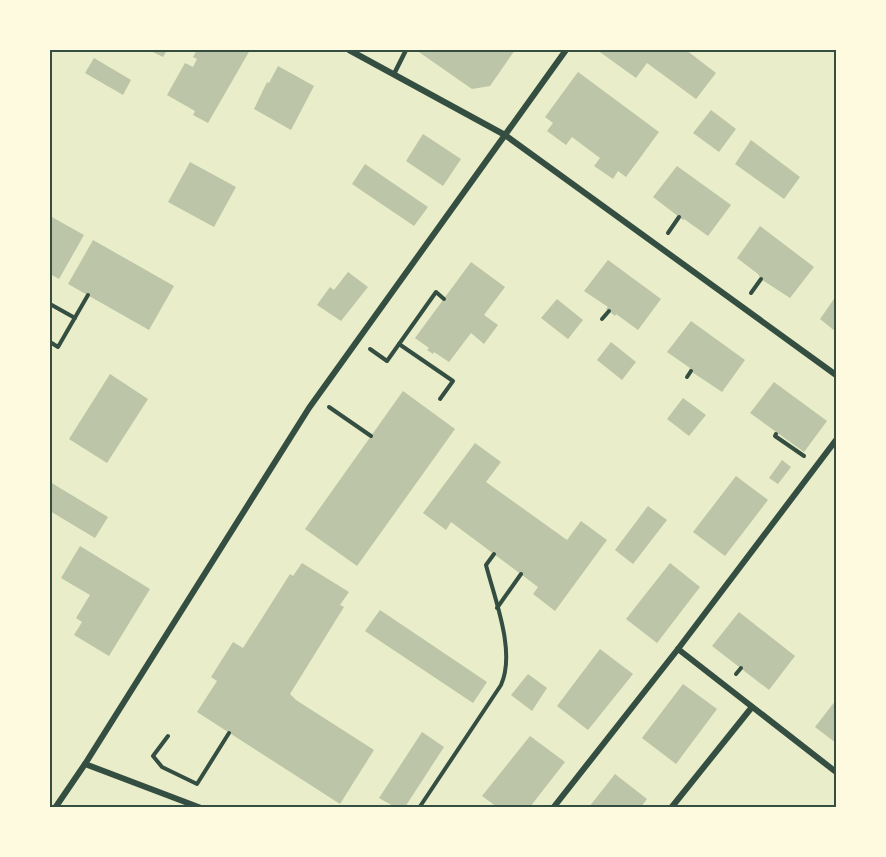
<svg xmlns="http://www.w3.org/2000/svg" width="886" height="857" viewBox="0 0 886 857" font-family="'Asap Condensed',sans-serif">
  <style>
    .building { fill: #bcc5a7 }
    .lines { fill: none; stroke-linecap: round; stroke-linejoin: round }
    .path { stroke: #344e41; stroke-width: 4 }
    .service { stroke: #344e41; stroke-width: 4.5 }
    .minor { stroke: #344e41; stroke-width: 6 }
    .neatline { fill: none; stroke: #344e41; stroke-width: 2 }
  </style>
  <rect width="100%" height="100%" fill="#e9edc9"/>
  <g class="building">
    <path d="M149,50H167L163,57Z"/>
    <path d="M197,50H250L208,123L193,115L195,111L167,95L185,63L193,67L197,59L193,57Z"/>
    <path d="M416,50H515L490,86L472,89Z"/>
    <path d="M597,50H686L716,73L696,99L647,63L636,78Z"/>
    <path d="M94,58L131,80L123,95L85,73Z"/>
    <path d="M278,66L314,86L291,130L254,109L267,82L269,83Z"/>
    <path d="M578,72L659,132L626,177L618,171L613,179L594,166L600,158L572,137L566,145L547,131L553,123L545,117Z"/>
    <path d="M711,110L736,129L719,152L693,133Z"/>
    <path d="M423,134L461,159L443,186L406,161Z"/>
    <path d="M751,140L800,177L784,199L735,164Z"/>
    <path d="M190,162L236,187L214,227L168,202Z"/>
    <path d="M365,164L428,207L414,226L352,184Z"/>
    <path d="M677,166L731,205L708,236L684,219L683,220L653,197Z"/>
    <path d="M50,216L84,235L59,279L50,274Z"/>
    <path d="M760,226L814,267L790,298L761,279L758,274L737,258Z"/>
    <path d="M93,240L174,286L149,330L68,284Z"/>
    <path d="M608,260L661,299L638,330L616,314L615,316L606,309L608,307L584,291Z"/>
    <path d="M471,262L505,287L484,315L498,325L484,344L471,333L449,362L434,352L433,354L427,350L429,348L415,338Z"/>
    <path d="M348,272L368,287L341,321L317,305L330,287L334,290Z"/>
    <path d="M836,296V332L820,319Z"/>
    <path d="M557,299L583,320L568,339L541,318Z"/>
    <path d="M691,321L745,360L722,392L689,370L690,368L667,352Z"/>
    <path d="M611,342L636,362L622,380L597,360Z"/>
    <path d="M110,374L148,399L107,463L69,439Z"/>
    <path d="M774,382L827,421L804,452L750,413Z"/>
    <path d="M403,391L455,429L357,566L305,529Z"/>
    <path d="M683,398L706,415L689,436L667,419Z"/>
    <path d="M475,443L501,462L486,482L567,540L581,521L607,540L555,611L533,594L538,587L451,522L446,530L423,513Z"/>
    <path d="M782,460L791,467L778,484L769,478Z"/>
    <path d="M736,476L768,500L725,556L693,532Z"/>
    <path d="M50,482L108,517L95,538L50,511Z"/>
    <path d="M648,506L667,520L633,564L615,550Z"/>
    <path d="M80,546L150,589L109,656L74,635L82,622L76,618L90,595L61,578Z"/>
    <path d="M302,563L349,592L340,605L344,607L290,694L296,700L374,750L340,804L197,712L217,681L211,677L233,642L243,648L290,574L293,576Z"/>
    <path d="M670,563L700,587L657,643L626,619Z"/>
    <path d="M380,610L487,682L473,703L365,631Z"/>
    <path d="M739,612L795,656L769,690L712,646Z"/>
    <path d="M600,649L633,674L588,730L557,706Z"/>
    <path d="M528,674L547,688L532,711L511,695Z"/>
    <path d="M683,684L717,709L676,764L642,738Z"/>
    <path d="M836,700V743L815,727Z"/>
    <path d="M422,732L444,747L405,807H395L379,798Z"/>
    <path d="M530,736L565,762L530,807H497L482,796Z"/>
    <path d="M615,774L647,799L641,807H589Z"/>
  </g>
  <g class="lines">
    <g class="path">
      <path d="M668,233L679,217"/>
      <path d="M751,293L761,279"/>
      <path d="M50,304L75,318"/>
      <path d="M602,319L609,311"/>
      <path d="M50,342L58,347L88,295"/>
      <path d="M399,344L453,381L440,399"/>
      <path d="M370,349L387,361L436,292L444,299"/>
      <path d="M687,377L691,371"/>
      <path d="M329,407L371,436"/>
      <path d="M776,434L775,436L804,456"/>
      <path d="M497,608L521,574"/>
      <path d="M736,674L741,668"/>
      <path d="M168,736L153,756L162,767L197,784L229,733"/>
      <path d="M419,808L501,685C516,652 495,600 486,565L494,554"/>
    </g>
    <path class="service" d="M394,74L406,50"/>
    <g class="minor">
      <path d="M349,50L505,135L836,375"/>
      <path d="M678,649L836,772"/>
      <path d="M85,764L201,808"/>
      <path d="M55,808L85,764L309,408L566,50"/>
      <path d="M553,808L678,649L836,440"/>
      <path d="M671,808L752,707"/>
    </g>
  </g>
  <rect width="886" height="857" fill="none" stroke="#fefae0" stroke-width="102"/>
  <rect x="51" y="51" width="784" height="755" class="neatline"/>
</svg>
